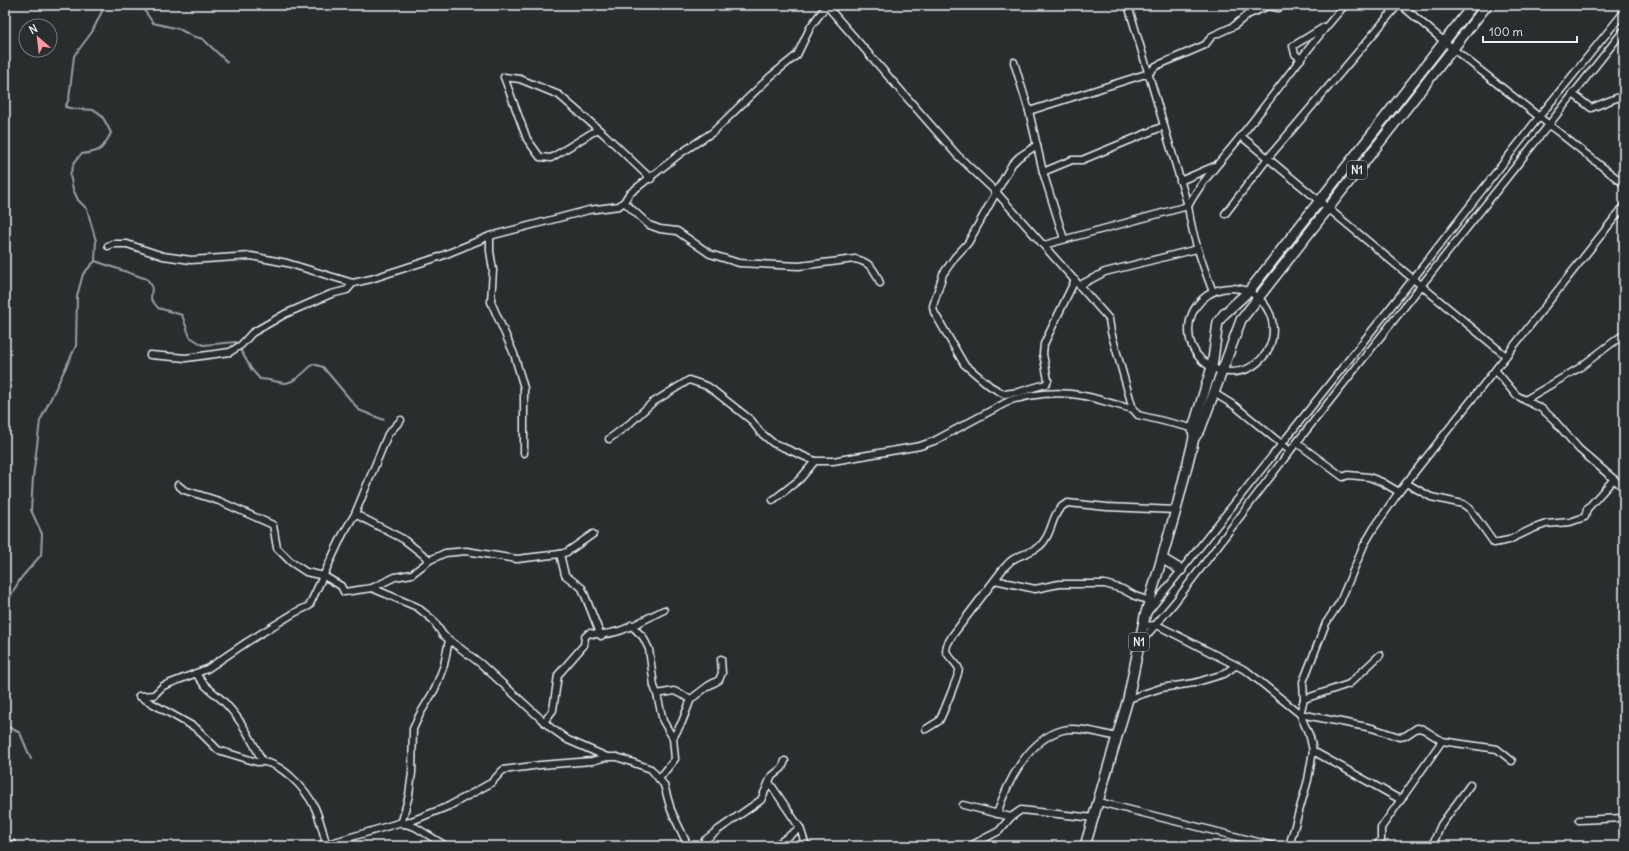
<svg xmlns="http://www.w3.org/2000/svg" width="1629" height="851" viewBox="0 0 1629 851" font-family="Delius,sans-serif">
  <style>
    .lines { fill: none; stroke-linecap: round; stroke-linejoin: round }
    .stream { stroke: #989fa3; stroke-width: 2 }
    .minor-casing { stroke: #e8f1f8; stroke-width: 9 }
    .highway-casing { stroke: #e8f1f8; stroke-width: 12 }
    .minor { stroke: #2a2d2e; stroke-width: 6 }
    .highway { stroke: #2a2d2e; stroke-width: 9 }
    .labels { text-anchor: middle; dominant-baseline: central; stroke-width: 3; stroke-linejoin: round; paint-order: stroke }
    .shield { fill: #2a2d2e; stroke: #afb6bb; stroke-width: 1 }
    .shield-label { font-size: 11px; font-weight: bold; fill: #e8f1f8 }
  </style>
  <rect width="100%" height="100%" fill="#2a2d2e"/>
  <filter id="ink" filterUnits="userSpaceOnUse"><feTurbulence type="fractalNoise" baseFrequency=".025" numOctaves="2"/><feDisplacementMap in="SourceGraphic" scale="8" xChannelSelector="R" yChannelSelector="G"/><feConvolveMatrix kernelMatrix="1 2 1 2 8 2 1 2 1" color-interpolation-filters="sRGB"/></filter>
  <g filter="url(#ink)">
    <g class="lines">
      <g class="stream">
        <path d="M139,5L143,8L153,23L179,29L192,36L203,39L227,62"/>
        <path d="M95,261L147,279L152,286L151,299L158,308L182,315L190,337L203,345L236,342L252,370L260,379C268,379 280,383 286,383C297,381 305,371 313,364L323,367L359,410L384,420"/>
        <path d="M5,605L21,578L41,555L42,534L31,510L33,478L40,421L76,346L77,296L83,274L95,261L96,241L87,209L78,200L73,189L70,175L74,163L81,154C101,152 102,150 111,133C95,98 94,115 65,107L69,99L74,56L92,32L105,5"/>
        <path d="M5,725L20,733L31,759"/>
      </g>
      <g class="minor-casing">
        <g id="minor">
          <path d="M826,5L957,155L997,193L1109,319L1111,332L1133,409L1138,415L1196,429"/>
          <path d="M1128,5L1188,206C1192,236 1202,263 1213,292"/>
          <path d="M1401,5L1452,48L1624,184"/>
          <path d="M1301,59L1295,54L1293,46L1324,27"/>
          <path d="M1014,62L1029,111L1043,172L1064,239"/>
          <path d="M1573,94L1591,108L1624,95"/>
          <path d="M1029,111L1149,73L1156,66L1205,45L1212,36L1234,26L1247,15L1268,6L1279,8L1283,5"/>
          <path d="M598,129L551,158L540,157L527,139L504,77L520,79L559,95L605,135L651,179"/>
          <path d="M1241,136L1506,356L1624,206"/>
          <path d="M1037,145L1019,157L1012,164L968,243L955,257L943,274L933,306L934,312L964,364L990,386L1004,394L1019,392L1046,384L1048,380L1043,354L1044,344L1075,280"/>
          <path d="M1043,172L1072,160H1082L1164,126"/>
          <path d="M1180,181L1215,166"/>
          <path d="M624,202L649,225L660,229L677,231L710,254L739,263L799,266L855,259C870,262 875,270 880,283"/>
          <path d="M1225,214L1268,158L1398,5"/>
          <path d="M490,236V251L493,270L491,302L514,354L524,388V453"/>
          <path d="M1044,245L1188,206C1202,180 1223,159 1241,136C1276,93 1308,46 1345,5"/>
          <path d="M108,246L112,244H127L163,256L191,260L251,256L287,263L353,283L371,279L439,257L490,236L589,210L619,206L624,202L629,194L681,153L713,132L771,76L797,55L811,26L827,5"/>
          <path d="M1080,285L1105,272L1197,249"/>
          <circle cx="1231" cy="330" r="42"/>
          <path d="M150,355L186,358L230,352L241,345L252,333L285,314L331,294L347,290L353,283"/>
          <path d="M1506,356L1399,492L1374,528L1364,545L1340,602L1326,623L1303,682L1304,699L1300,714L1372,728L1399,737L1405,736L1417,728L1423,729L1442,741L1497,749L1512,761"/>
          <path d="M1496,371L1516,395L1525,400L1579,368L1624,334"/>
          <path d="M1214,393L1235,406L1290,451"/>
          <path d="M1525,400L1542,409L1553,419L1579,449L1624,488"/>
          <path d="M609,439L629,424L652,403L689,380L707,386L714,391L751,420L760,432L773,443L815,461"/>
          <path d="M1297,443L1343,477L1348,475L1369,477L1382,482L1399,492"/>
          <path d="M1406,483L1431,497L1463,504L1470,509L1494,543L1509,540L1532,529L1546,524L1570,522L1585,517L1587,509L1614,479"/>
          <path d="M178,485L184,490L219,501L273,525L277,548L291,562L306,572L324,576L341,586L344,592L372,588L417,607L433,620L443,635L481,664L551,728L568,740L607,757H617L651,769L664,785L671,810L688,846"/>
          <path d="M773,500L800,479L815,461H833L920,446L934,441L1011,400C1032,394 1058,391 1079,395C1097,398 1115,405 1133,409"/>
          <path d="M355,514L403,539L430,560"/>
          <path d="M560,554L565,575L582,588L601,636"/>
          <path d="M995,580L1035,589L1059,584H1105L1122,589L1135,596L1150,601"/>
          <path d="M372,588L395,577L412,574L430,560L445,553L466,551L517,559L560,554L567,552L593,534"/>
          <path d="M1148,612L1413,279L1539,117L1624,12"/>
          <path d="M631,625L643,637L649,649L654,686L657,694L663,721L673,738"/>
          <path d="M1142,626L1157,625L1247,671L1300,714L1310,737L1313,751L1308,780L1289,846"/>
          <path d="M1141,642L1175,602L1290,451L1624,30"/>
          <path d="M196,673C203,687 216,693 226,704C242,721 252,740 262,761"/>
          <path d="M657,694L674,691L691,699L708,686L719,680L722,673L721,659"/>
          <path d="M139,696L154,695L163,686L207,669L247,642L296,612L309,606L343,534L355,514L388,434L401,420"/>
          <path d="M139,696L196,728L218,750L257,762C279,759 306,789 315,808C320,819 323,832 326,843L329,846"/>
          <path d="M1128,699L1161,688L1194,683L1224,674L1235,666"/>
          <path d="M1304,699L1349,684L1380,655"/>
          <path d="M544,722L553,710L558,675L584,645L585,637L589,633C616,639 640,621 664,610"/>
          <path d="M926,729L939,721C942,716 960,672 959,669C956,662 949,658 946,651L947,645L952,636L1003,569C1006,566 1009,562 1012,560C1024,552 1039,552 1046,538C1054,525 1053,509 1068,503L1107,507L1176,510"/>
          <path d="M1313,751L1401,800"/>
          <path d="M659,779L675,759L673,738L682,722L691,699"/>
          <path d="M769,782L800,828L806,846"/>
          <path d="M1099,802L1274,846"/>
          <path d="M963,805L1011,817"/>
          <path d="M997,814C1007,783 1028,739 1063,730C1077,726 1103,734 1117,737"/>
          <path d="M1579,820L1624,818"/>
          <path d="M404,824L449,806L491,783L503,770L540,765L592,761L607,757"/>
          <path d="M404,824L402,821L409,795L412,773L413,729L420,714L435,689L444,665L449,640"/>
          <path d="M405,824L415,827L446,846"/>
          <path d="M13,846V844"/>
          <path d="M321,846L402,822"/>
          <path d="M702,846L705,840L718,830L761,800L771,777L782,768L785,761"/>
          <path d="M775,846L800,828"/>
          <path d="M970,846L999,831L1011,817L1021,810L1094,818"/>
          <path d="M1377,846L1381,839V828L1442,741"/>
          <path d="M1432,846L1441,825L1470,785"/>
        </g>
      </g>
      <g class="highway-casing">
        <g id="highway">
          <path d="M1194,438L1193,428L1212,367L1218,322L1224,314L1249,291L1473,5"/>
          <path d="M1163,559L1181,570"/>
          <path d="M1085,846L1128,699L1145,616L1176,510L1194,438L1200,430L1214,393L1241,320L1487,5"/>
        </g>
      </g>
      <use href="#minor" class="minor"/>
      <use href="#highway" class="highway"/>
    </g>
  </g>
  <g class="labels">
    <g class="shield">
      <rect x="1347" y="161" width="20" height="18" rx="3"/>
      <rect x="1129" y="633" width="20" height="18" rx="3"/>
    </g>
    <g class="shield-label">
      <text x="1357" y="170">N1</text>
      <text x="1139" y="642">N1</text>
    </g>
  </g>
  <rect width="1629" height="851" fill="none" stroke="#2a2d2e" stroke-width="20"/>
  <rect x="10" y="10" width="1609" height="831" fill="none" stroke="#e8f1f8" stroke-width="1.5" filter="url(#ink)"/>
  <g transform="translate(38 38) rotate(332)"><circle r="19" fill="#2a2d2e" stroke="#767b7f"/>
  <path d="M0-3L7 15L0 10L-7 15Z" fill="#ff9aa2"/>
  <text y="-6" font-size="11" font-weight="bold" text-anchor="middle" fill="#e8f1f8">N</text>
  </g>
  <path d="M1483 36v6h94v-6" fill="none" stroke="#e8f1f8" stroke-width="2"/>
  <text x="1489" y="36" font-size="12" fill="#e8f1f8" stroke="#2a2d2e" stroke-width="3" paint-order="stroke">100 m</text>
</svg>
